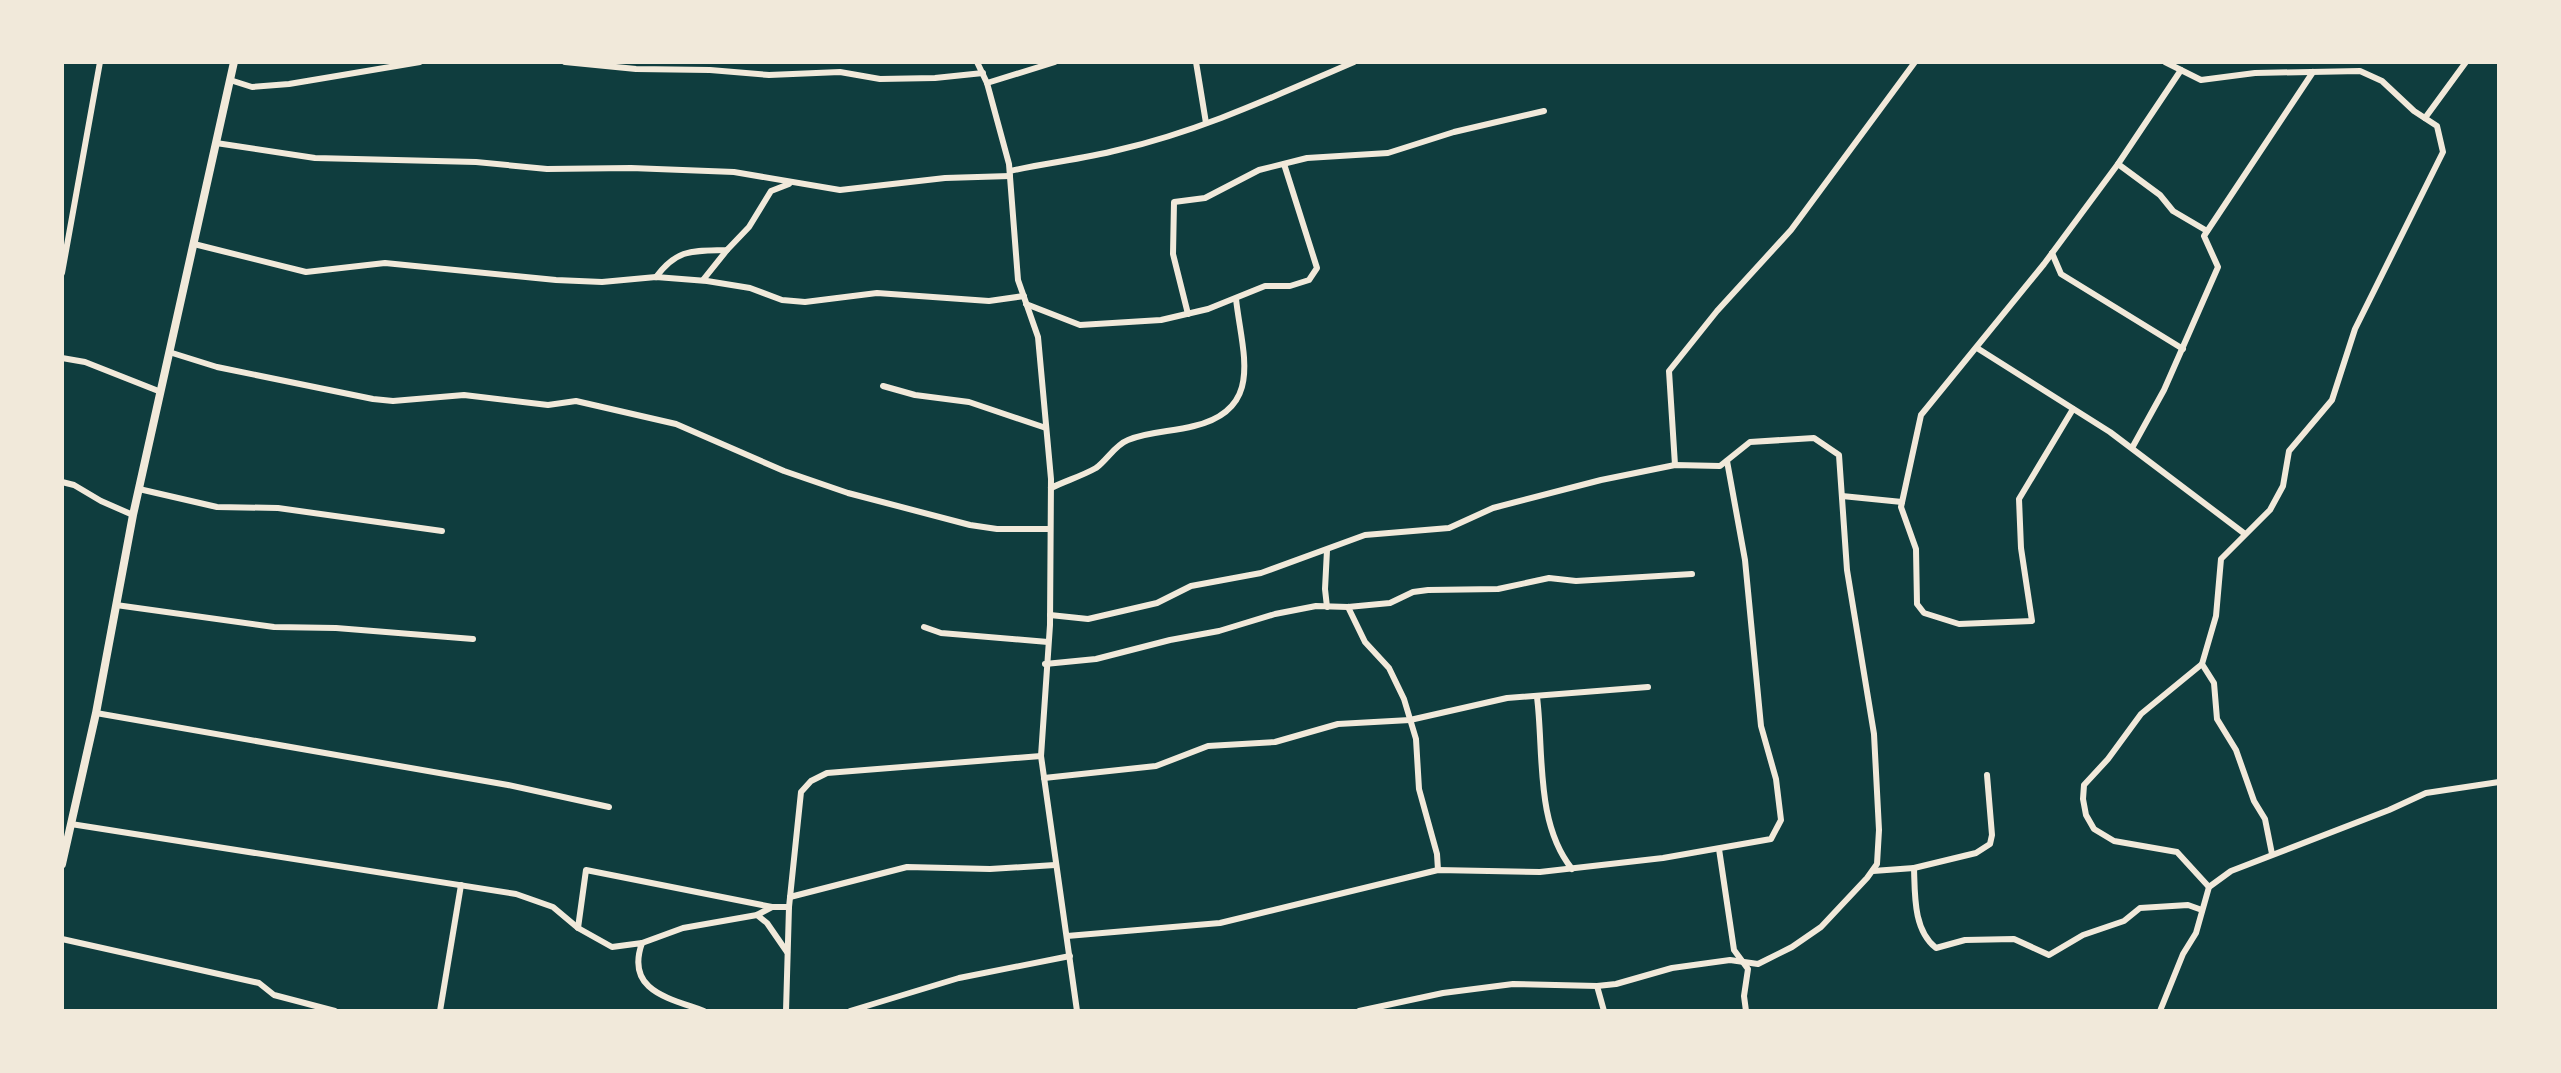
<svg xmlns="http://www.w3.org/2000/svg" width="2561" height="1073" viewBox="0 0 2561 1073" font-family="Karla,sans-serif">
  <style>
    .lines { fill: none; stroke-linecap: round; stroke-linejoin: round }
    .minor { stroke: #f1e9da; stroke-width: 6 }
    .tertiary { stroke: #f1e9da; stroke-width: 8 }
  </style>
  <rect width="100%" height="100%" fill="#0f3d3e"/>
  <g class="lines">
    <g class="minor">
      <path d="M565,62L636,69L710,70L769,75L840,72L880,79L935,78L983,73"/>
      <path d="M977,62L987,83L1009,164L1018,280L1038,337L1051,479L1050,625L1041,756L1077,1011"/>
      <path d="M1196,62L1206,123"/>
      <path d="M2165,62L2201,80L2255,73L2360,71L2382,81L2414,111L2437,126L2443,152L2355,329L2332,400L2289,451L2283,486L2270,510L2221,559L2216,616L2202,664L2214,683L2217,719L2236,750L2254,801L2265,819L2272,854"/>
      <path d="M230,80L252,87L289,84L420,62"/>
      <path d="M987,83L1055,62"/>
      <path d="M2425,118L2466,62"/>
      <path d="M216,143L315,158L476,162L547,169L631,168L734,172L840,190L945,178L1010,176"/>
      <path d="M2118,164L2160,195L2173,211L2207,231"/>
      <path d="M1010,171C1046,163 1083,159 1118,150C1201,131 1277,95 1354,62"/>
      <path d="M194,244L306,272L385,263L556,280L602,282L656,277L707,281L750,288L782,300L805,302L877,293L989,301L1024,296"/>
      <path d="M2052,253L2061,274L2183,349"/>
      <path d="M62,273L100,62"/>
      <path d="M656,277C678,248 693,251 727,250L749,227L771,191L789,184"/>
      <path d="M703,280L727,250"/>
      <path d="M1026,304L1080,325L1161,320L1208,309L1265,286H1290L1309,280L1317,268L1284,164"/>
      <path d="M1188,314L1173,254L1174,202L1205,198L1259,170L1307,158L1388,153L1454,132L1544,111"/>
      <path d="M1977,348L2110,432L2245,534"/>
      <path d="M169,352L217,367L373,399L393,401L464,395L548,405L576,401L676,424L784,471L848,493L970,525L997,529H1050"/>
      <path d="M62,358L85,362L161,392"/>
      <path d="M883,386L915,395L969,402L1046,428"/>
      <path d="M2073,409L2019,499L2021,548L2032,621L1959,624L1924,613L1917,604L1916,549L1901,507L1921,415L2044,264L2118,164L2181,70"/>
      <path d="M2132,448L2164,390L2218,267L2204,236L2313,72"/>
      <path d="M1675,465L1669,371L1717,311L1791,230L1915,62"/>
      <path d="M62,482L74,485L101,501L133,515"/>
      <path d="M1051,488C1065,481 1082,476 1096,468C1107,460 1115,445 1128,440C1150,431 1172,432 1194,426C1265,409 1242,353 1236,299"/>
      <path d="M139,489L217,507L278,508L442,531"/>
      <path d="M1842,496L1902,502"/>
      <path d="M1327,550L1325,589L1327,607"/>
      <path d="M116,605L274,627L336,628L473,639"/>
      <path d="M1348,607L1365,642L1389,668L1404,699L1416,739L1419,789L1437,854L1438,870"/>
      <path d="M1050,615L1088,619L1157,603L1191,586L1261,573L1365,535L1449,528L1493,508L1601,480L1675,465L1720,466L1750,442L1814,438L1839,455L1847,570L1874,734L1879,830L1877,864L1867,878L1821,927L1792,947L1758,964L1730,960L1672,968L1616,984L1597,986L1513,984L1443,993L1359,1011"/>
      <path d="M924,627L941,633L1048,642"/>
      <path d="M1045,664L1096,659L1170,640L1219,631L1275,614L1316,606L1348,607L1390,603L1413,592L1428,590L1498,589L1549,578L1576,581L1692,574"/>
      <path d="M2202,664L2141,714L2108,759L2084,785L2083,799L2086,815L2094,829L2114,841L2177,852L2209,887"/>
      <path d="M1537,697C1544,752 1535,823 1572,869"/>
      <path d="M96,713L508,785L609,807"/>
      <path d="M1044,778L1156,766L1208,746L1275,742L1338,724L1410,720L1507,698L1648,687"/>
      <path d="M71,824L516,894L553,907L578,928L612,947L642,943C625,991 669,998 704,1011"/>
      <path d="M1719,849L1734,950L1748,969L1744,996L1746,1011"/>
      <path d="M1914,868L1976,853L1990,844L1992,835L1987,775"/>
      <path d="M1873,871L1914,868C1915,894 1913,930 1936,948L1965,940L2014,939L2049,955L2083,935L2124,921L2140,908L2188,905L2202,910"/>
      <path d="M790,897L907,867L990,869L1055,865"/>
      <path d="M757,915L767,923L787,952"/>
      <path d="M578,928L586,870L772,907"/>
      <path d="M1067,936L1220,923L1438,870L1540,872L1663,858L1771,839L1781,820L1776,779L1761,726L1745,560L1727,461"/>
      <path d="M62,939L259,983L274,995L335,1011"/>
      <path d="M642,943L683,928L757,915L772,907H789"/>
      <path d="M1597,986L1604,1011"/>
      <path d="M440,1011L461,885"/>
      <path d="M786,1011L789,907L801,792L811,781L827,773L1041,756"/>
      <path d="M850,1011L959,978L1070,956"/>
      <path d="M2160,1011L2183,954L2196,933L2209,887L2231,871L2389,810L2426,793L2499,782"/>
    </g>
    <path class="tertiary" d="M62,864L96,713L133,515L234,62"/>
  </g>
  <rect width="2561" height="1073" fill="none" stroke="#f1e9da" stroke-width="128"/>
</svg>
